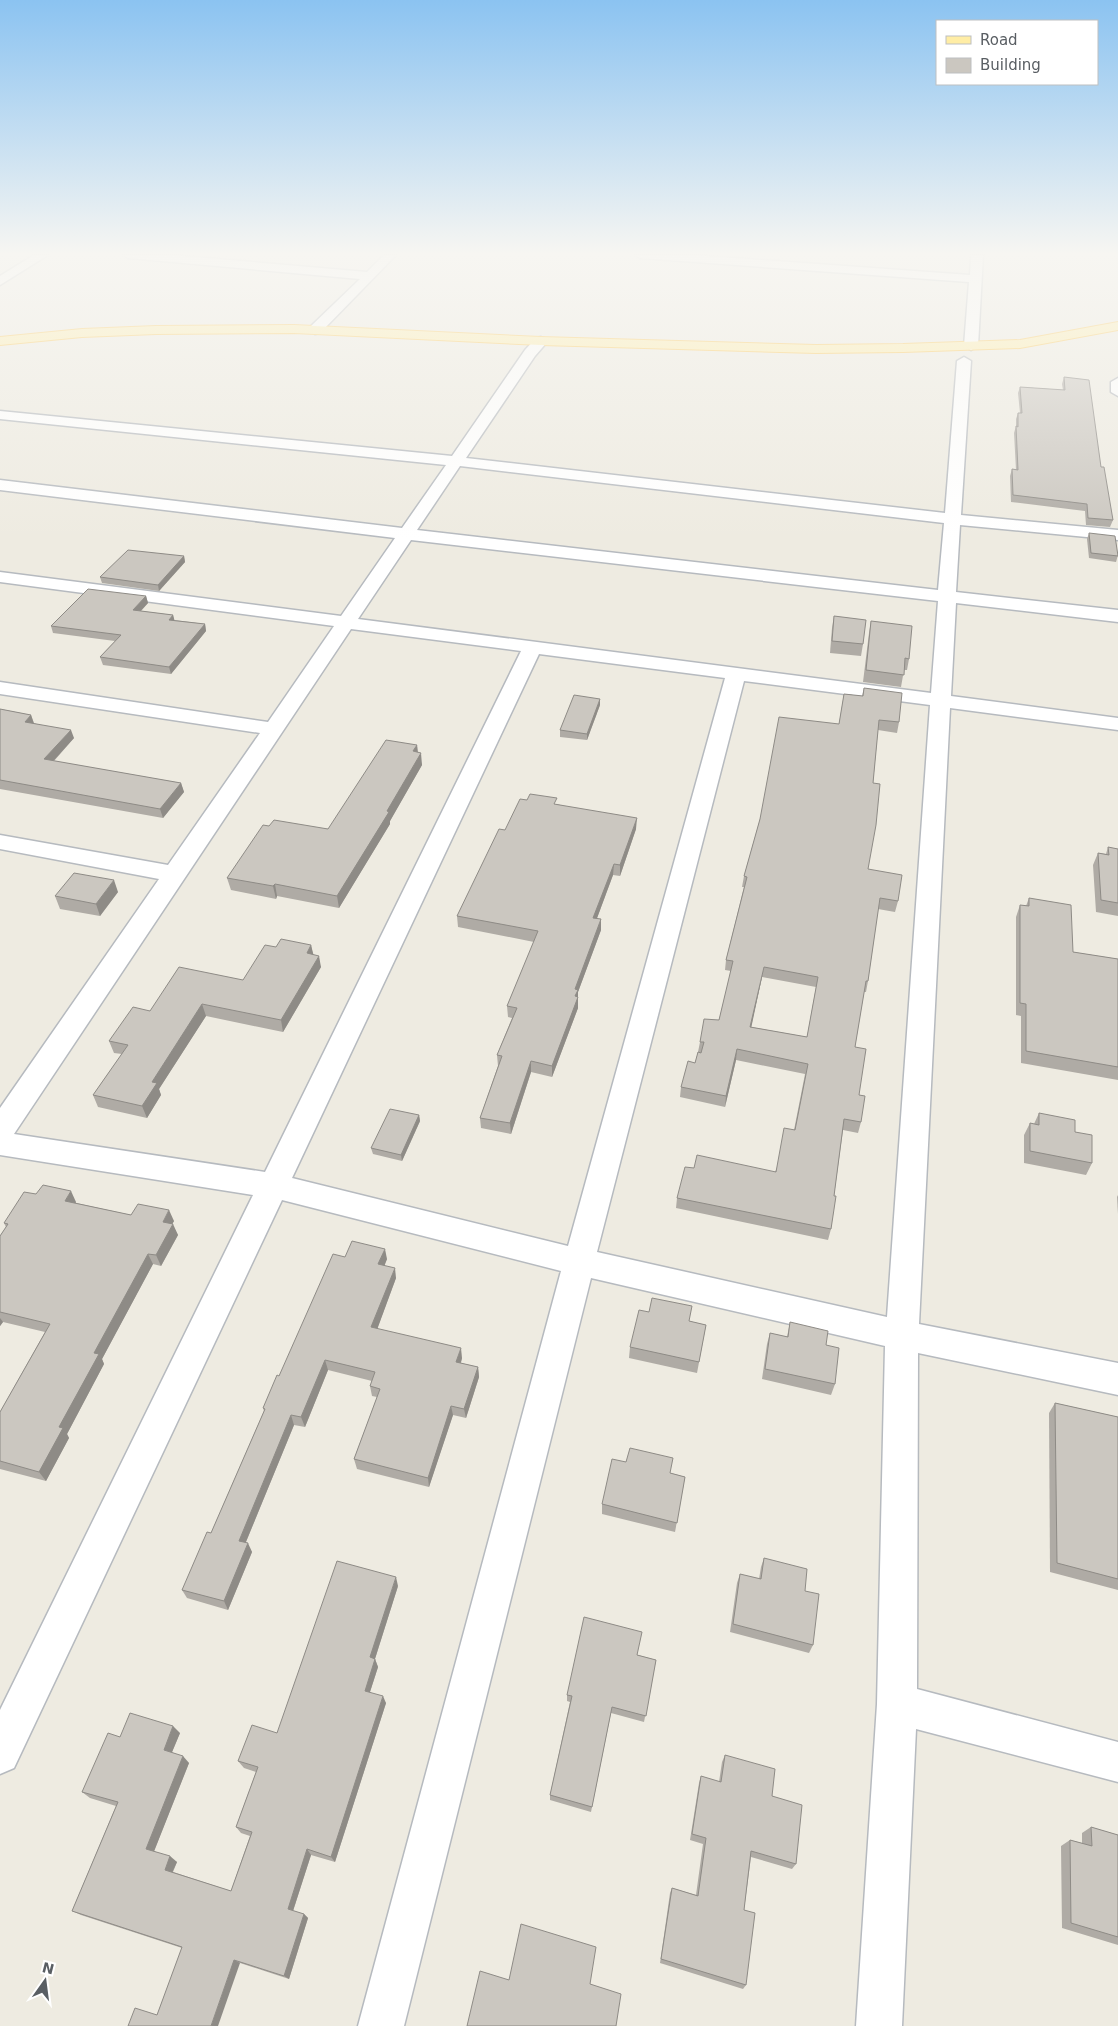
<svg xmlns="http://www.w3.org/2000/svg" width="1118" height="2026" viewBox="0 0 1118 2026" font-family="'DejaVu Sans',sans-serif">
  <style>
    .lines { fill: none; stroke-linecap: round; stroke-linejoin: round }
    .street-casing { stroke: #b6babf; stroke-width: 3 }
    .primary-casing { stroke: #fdc54b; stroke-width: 2 }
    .street { fill: #fff; fill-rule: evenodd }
    .primary { fill: #ffeda5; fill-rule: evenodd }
    .wall { fill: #afaba5; fill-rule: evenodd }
    .shaded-wall { fill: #8e8b86 }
    .building { fill: #cbc7c0; stroke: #8e8b86; fill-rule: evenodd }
  </style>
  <rect width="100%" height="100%" fill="#eeebe1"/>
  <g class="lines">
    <g class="street-casing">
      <g id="street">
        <path d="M34,255H48L0,285V276Z"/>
        <path d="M123,255H171L367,272L384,255H396L320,333L315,334L309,330L310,327L360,279L128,258Z"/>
        <path d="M635,255H692L970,275L971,255H983L978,346L971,350L964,346L969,282L640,258Z"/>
        <path d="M541,337L548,341L535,356L466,458L945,513L957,361L964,357L971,361L961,515L1118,530V540L960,525L956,592L1118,610V622L956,603L951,696L1118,718V730L950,708L919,1324L1118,1363V1395L918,1353L917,1689L1118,1742V1782L916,1729L902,2026H856L877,1704L885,1346L591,1278L404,2026H358L561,1271L282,1200L14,1768L0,1774V1710L253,1195L0,1155V1108L159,879L0,849V835L168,865L260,733L0,694V682L268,722L334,626L0,582V572L341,616L395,538L0,490V480L402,528L446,465L0,419V411L452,456L525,350L536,338ZM460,466L944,523L938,590L417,530ZM411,540L938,601L931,693L358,619ZM351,629L521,651L265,1172L14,1134ZM539,654L725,678L568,1246L292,1178ZM744,681L930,705L887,1317L597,1252Z"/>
        <path d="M1118,378V396L1111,392V382Z"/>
      </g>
    </g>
    <g class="primary-casing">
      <path id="primary" d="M1118,322V330L1020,348L903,352L816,353L541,345L294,333L156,334L82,337L0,345V337L82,329L156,326L294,325L541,337L816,345L903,344L1020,340Z"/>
    </g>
    <use href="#street" class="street"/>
    <use href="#primary" class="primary"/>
  </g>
  <g class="wall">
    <path d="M1064,377L1101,467L1113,520L1110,527L1086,525L1085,511L1011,502L1010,476L1012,469L1016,470L1014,433L1016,426V419L1018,413H1020L1018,393L1020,387L1063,390L1062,384Z"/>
    <path d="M1089,533L1118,555L1116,562L1089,558L1087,539Z"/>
    <path d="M184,556L185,562L159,591L102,583L100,577Z"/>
    <path d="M146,596L148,603L141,611L173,615L174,620L205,624L206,631L171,674L103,665L100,657L115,641L53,633L51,626Z"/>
    <path d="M834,616L863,644L861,656L830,653L832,628Z"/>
    <path d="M871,621L909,659L907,670H904L901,687L863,682L869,633Z"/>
    <path d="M864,688L899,722L897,733L878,730L873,783L868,869L898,901L895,912L878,909L868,981L866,992H864L855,1047L861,1122L858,1133L843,1130L834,1196L831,1229L828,1240L676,1208L677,1198L694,1168L775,1172L794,1130L805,1074L736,1060L725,1107L680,1097L681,1087L695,1063L698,1052L700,1042L719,1020L731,971L725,970L726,960L744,887H742L744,876L760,819L839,724L844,694L862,696ZM762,977L816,987L807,1037L751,1027Z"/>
    <path d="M600,705L587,740L560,737V730Z"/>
    <path d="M0,709L31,715L34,723L74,738L54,761L181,783L184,792L163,818L0,789Z"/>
    <path d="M417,745L418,752L422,765L390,821V824L339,908L277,896L276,899L231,890L227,878L269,826L328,829Z"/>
    <path d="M557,804L636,829L620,876L613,875L597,918L601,930L578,992V1008L552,1077L531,1072L511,1134L481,1128L480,1118L498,1066L497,1055L512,1018L508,1017L507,1006L534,942L458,927L457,916L505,830Z"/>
    <path d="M1108,847L1118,849V916L1096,912L1093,865L1098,853L1106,854Z"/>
    <path d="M118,892L100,916L60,909L55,896Z"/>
    <path d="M1029,898L1073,952L1118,959V1080L1021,1063V1016L1016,1015V917L1020,905L1026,906Z"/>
    <path d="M311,945L313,955L321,967L283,1032L206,1016L159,1089L161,1095L147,1118L98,1107L93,1095L122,1054L114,1053L109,1041L150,1011L243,980L276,947Z"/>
    <path d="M1039,1113L1092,1163L1086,1175L1024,1163V1135L1030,1123L1034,1124Z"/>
    <path d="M419,1115L420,1121L402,1161L373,1154L371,1148Z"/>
    <path d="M1118,1195V1214L1117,1197Z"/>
    <path d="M76,1202V1203L131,1215L174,1221L172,1224L178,1235L161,1266L153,1264L102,1359L104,1364L67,1434L69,1438L46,1481L0,1469V1412L45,1332L3,1322L0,1326V1236L6,1227L4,1223Z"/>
    <path d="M345,1257L387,1259L384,1265L396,1278L377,1329L462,1358L461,1363L478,1367L479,1377L466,1418L453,1415L429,1487L357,1469L354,1459L377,1397L372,1396L370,1386L372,1381L328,1370L305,1427L294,1425L246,1542L252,1552L228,1610L187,1598L182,1590L211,1533L264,1411L263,1408L279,1376Z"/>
    <path d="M689,1321L706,1325L697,1373L629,1358L630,1347Z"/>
    <path d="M790,1322L826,1345L835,1384L831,1395L762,1379L767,1344L770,1333L787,1337Z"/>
    <path d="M1055,1403L1118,1417V1590L1050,1572L1049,1413Z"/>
    <path d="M671,1473L685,1477L675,1532L602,1514V1504Z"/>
    <path d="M764,1558L805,1591L813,1645L809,1653L730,1632L737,1583L740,1574L759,1579L761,1567Z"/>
    <path d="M398,1586L375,1659L378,1667L370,1692L386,1703L335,1862L311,1855L293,1911L304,1914L308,1918L289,1979L240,1963L157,2015L182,1948L81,1915L72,1911L116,1806L90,1798L82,1792L120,1737L180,1733L172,1752L189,1763L154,1851L177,1862L173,1872L231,1891L250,1836L241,1833L236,1827L256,1772L244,1768L238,1761L277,1733Z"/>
    <path d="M638,1655L656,1660L644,1722L611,1713L591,1812L550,1800V1795L570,1702L567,1701V1695Z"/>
    <path d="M725,1755L772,1796L796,1864L792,1869L751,1857L744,1910L746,1985L743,1989L660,1963L670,1893L672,1888L696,1895L703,1844L690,1840L699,1783L701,1776L719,1782L722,1762Z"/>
    <path d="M1091,1827L1118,1835V1945L1062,1928L1061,1846L1070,1840L1082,1843V1833Z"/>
  </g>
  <g class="shaded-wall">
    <path d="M184,556L185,562L159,591L158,585Z"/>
    <path d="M146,596L148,603L135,617L133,610Z"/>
    <path d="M173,615L175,622L169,620Z"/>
    <path d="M205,624L206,631L171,674L169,667Z"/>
    <path d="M600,699V705L587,740V734Z"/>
    <path d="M31,715L34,724L25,722Z"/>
    <path d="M71,730L74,738L47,768L44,759Z"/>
    <path d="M417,745L418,757L413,751Z"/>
    <path d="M421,753L422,765L390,821V824L339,908L337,896Z"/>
    <path d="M181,783L184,792L163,818L160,809Z"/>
    <path d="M637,818L636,829L620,876V865Z"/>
    <path d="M614,864L613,875L593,929V918Z"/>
    <path d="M114,880L118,892L100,916L96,904Z"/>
    <path d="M275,884L277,896L276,899L273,886Z"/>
    <path d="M601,919V930L578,992V1008L552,1077V1066L575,989Z"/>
    <path d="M311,945L314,957L307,953Z"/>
    <path d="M319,956L321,967L283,1032L281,1020Z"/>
    <path d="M764,967L762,977L749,1038L750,1027Z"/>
    <path d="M202,1004L206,1016L159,1089L161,1095L147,1118L142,1106L152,1082Z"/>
    <path d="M737,1049L736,1060L725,1107L726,1096Z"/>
    <path d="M531,1061V1072L511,1134L510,1123Z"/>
    <path d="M419,1115L420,1121L402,1161L401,1155Z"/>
    <path d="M71,1191L76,1202L70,1212L65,1201Z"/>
    <path d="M169,1210L174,1221L167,1233L163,1222Z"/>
    <path d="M173,1224L178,1235L161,1266L156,1255Z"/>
    <path d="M385,1249L387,1259L381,1275L378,1264Z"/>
    <path d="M148,1254L153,1264L102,1359L104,1364L67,1434L69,1438L46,1481L39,1472L59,1427L94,1353Z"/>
    <path d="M395,1268L396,1278L374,1338L371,1327Z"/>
    <path d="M0,1318L3,1322L0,1326Z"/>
    <path d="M461,1348L462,1358L458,1372L456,1362Z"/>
    <path d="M325,1360L328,1370L305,1427L301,1417Z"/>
    <path d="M478,1367L479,1377L466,1418L464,1409Z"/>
    <path d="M451,1406L453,1415L429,1487L428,1478Z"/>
    <path d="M291,1415L294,1425L243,1549L239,1541Z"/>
    <path d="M248,1543L252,1552L228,1610L224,1601Z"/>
    <path d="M396,1577L398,1586L373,1665L370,1657Z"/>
    <path d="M375,1659L378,1667L368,1698L365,1691Z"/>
    <path d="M383,1696L386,1703L335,1862L331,1857Z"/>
    <path d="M173,1726L180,1733L170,1757L164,1750Z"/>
    <path d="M183,1756L189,1763L153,1854L146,1849Z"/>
    <path d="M307,1849L311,1855L292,1914L288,1909Z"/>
    <path d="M170,1856L177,1862L171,1875L165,1870Z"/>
    <path d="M304,1914L308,1918L289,1979L284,1976Z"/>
    <path d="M234,1960L240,1963L218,2026H211Z"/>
  </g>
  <g class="building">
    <path d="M1064,377L1089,380L1101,467H1104L1113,520L1088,518L1087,504L1013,495L1012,469L1018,470L1016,426L1018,427V413H1022L1020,387L1065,390Z"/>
    <path d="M1089,533L1115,536L1118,556L1091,553Z"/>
    <path d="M128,550L184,556L158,585L100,577Z"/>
    <path d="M88,589L146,596L133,610L173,615L169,620L205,624L169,667L100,657L121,635L51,626Z"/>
    <path d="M834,616L866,620L863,644L832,641Z"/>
    <path d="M871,621L912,626L909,659L905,658L904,675L866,670Z"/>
    <path d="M864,688L902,693L899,722L879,720L873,783L880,784L876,825L868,869L902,875L898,901L880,898L868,981H866L855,1047L866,1049L859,1095L865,1096L861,1122L844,1119L834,1196H836L831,1229L677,1198L685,1167L694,1168L697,1155L776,1172L784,1128L795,1130L808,1064L737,1049L726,1096L681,1087L688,1061L695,1063L698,1052L701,1053L704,1042H700L704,1019L719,1020L733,961L726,960L747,877L744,876L760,819L779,717L839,724L844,694L863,696ZM764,967L818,977L807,1037L750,1027Z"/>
    <path d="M574,695L600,699L587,734L560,730Z"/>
    <path d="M0,709L31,715L25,722L71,730L44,759L181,783L160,809L0,780Z"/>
    <path d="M386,740L417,745L413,751L421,753L387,811L389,812L337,896L275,884L273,886L227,878L263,825L269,826L274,820L328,829Z"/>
    <path d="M530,794L557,798L554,804L637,818L620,865L614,864L593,918L601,919L575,989L578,990L575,996L578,997L552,1066L531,1061L510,1123L480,1118L502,1056L497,1055L517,1008L507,1006L538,931L457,916L499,829L505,830L520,799L527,800Z"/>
    <path d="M1108,847L1118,849V903L1101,900L1098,853L1109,855Z"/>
    <path d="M74,873L114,880L96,904L55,896Z"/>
    <path d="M1029,898L1071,905L1073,952L1118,959V1067L1026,1051V1004L1020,1003V905L1029,906Z"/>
    <path d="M281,939L311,945L307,953L319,956L281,1020L202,1004L152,1082L157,1083L142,1106L93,1095L128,1045L109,1041L133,1007L150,1011L179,967L243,980L265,945L276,947Z"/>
    <path d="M390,1109L419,1115L401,1155L371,1148Z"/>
    <path d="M1039,1113L1075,1120V1132L1092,1135V1163L1030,1151V1123L1039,1125Z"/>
    <path d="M43,1185L71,1191L65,1201L131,1215L138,1204L169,1210L163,1222L173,1224L156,1255L148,1254L94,1353L99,1354L59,1427L63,1428L39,1472L0,1461V1412L50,1324L0,1312V1236L8,1224L4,1223L24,1192L36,1194Z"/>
    <path d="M352,1241L385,1249L378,1264L395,1268L371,1327L461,1348L456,1362L478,1367L464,1409L451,1406L428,1478L354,1459L380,1389L370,1386L375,1372L325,1360L301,1417L291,1415L239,1541L248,1543L224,1601L182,1590L207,1532L211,1533L265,1409L263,1408L277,1375L279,1376L333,1254L345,1257Z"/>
    <path d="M652,1298L692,1306L689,1321L706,1325L699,1362L630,1347L639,1310L649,1312Z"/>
    <path d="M790,1322L828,1331L826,1345L839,1348L835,1384L765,1369L770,1333L788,1337Z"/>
    <path d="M1055,1403L1118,1417V1579L1057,1563Z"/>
    <path d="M630,1448L673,1458L670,1473L685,1477L677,1523L602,1504L612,1459L626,1462Z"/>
    <path d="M764,1558L807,1569L805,1591L819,1594L813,1645L733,1624L740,1574L761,1579Z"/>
    <path d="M337,1561L396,1577L370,1657L375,1659L365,1691L383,1696L331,1857L307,1849L288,1909L304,1914L284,1976L234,1960L211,2026H128L135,2008L157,2015L182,1947L72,1911L118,1802L82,1792L108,1733L120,1737L130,1713L173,1726L164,1750L183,1756L146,1849L170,1856L165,1870L231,1891L252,1832L236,1827L258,1767L238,1761L252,1725L277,1733Z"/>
    <path d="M584,1617L642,1632L637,1655L656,1660L646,1716L612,1707L592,1807L550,1795L572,1696L567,1695Z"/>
    <path d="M725,1755L775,1769L772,1796L802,1805L796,1864L751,1851L744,1910L755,1913L746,1985L661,1959L672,1888L698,1896L706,1838L692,1834L701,1776L721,1782Z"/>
    <path d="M1091,1827L1118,1835V1937L1071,1923L1070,1840L1092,1846Z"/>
    <path d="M521,1924L596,1947L590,1984L621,1994L616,2026H467L480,1971L509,1980Z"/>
  </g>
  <linearGradient id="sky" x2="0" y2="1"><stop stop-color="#8bc3f1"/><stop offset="0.47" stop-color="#f7f6f2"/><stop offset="1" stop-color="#f7f6f2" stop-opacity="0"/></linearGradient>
  <rect width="1118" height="539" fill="url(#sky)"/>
  <rect x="936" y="20" width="162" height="65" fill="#ffffff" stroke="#bdbfc1"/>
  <rect x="946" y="36" width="25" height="8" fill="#ffeda5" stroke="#bdbfc1"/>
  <text x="980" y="45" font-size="15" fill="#595e63">Road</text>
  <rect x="946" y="58" width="25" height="15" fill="#cbc7c0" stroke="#bdbfc1"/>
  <text x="980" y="70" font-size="15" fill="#595e63">Building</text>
  <g transform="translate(45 1981) rotate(14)" stroke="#ffffff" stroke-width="4" paint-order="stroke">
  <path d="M0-4L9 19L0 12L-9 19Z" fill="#595e63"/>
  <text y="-8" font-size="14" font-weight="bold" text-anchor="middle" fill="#595e63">N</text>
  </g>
</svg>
